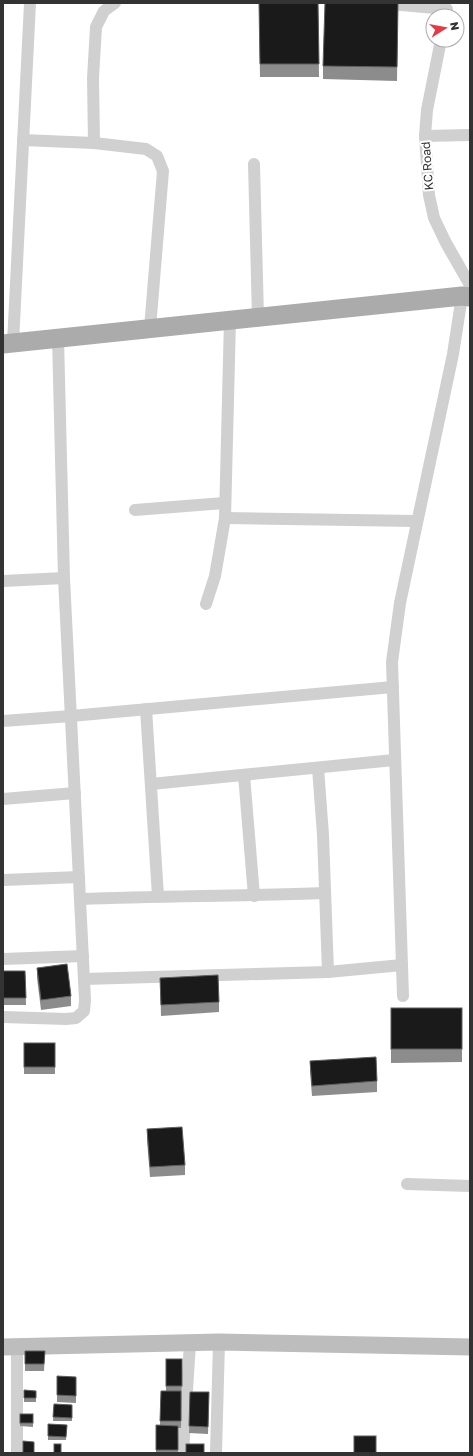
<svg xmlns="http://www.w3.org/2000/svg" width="473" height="1456" viewBox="0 0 473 1456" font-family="'Golos Text',sans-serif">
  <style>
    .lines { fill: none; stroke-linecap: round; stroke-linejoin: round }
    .street { stroke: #d0d0d0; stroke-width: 12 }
    .secondary { stroke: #bdbdbd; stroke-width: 17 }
    .primary { stroke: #ababab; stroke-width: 19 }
    .wall { fill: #8c8c8c }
    .building { fill: #1a1a1a; stroke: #5f5f5f }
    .labels { text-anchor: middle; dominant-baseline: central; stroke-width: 4; stroke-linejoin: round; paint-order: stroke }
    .street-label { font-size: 12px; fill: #333; stroke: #fff }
  </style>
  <rect width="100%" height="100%" fill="#fff"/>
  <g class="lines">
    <g class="street">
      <path d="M378,3L447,9"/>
      <path d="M441,40L427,110L425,136L429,195L434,218L446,243L470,285"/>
      <path d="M425,136L470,135"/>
      <path d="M23,140L94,143L146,149L157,156L163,171L150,328"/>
      <path d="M94,143L93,78L96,27L104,11L115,3"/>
      <path d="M254,164L258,317"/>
      <path d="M13,343L30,3"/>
      <path d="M135,510L224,503"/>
      <path d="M225,518L416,521"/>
      <path d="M3,581L64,578"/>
      <path d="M206,604L215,576L225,518L230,320"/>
      <path d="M146,709L158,896"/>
      <path d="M3,721L71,716L393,687"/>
      <path d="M318,768L323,835L328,972"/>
      <path d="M244,775L254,896"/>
      <path d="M151,784L394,760"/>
      <path d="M3,799L75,793"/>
      <path d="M3,880L79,877"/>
      <path d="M81,899C162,896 244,896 325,893"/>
      <path d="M3,959L83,956"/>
      <path d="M84,979L328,972L402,965"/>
      <path d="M403,996L392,662L400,603L453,354L462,296"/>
      <path d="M3,1017L66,1019L76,1018L84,1011L85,1000L64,578L58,338"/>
      <path d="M407,1184L470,1186"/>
      <path d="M17,1347V1453"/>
      <path d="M183,1453L190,1343"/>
      <path d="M216,1453L219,1342"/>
    </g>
    <path class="secondary" d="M3,1347L219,1342L470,1347"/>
    <path class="primary" d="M3,344L462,296L470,297"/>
  </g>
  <g class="wall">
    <path d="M259,3H318L319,77H260Z"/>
    <path d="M398,3L397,81L323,79V66Z"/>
    <path d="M37,968L71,996V1006L41,1010L37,978Z"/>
    <path d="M3,971H25L26,1005H3Z"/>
    <path d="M160,978L219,1002V1012L161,1016Z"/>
    <path d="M391,1008H462V1062L391,1063Z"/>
    <path d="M55,1043V1074H24V1067Z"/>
    <path d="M310,1061L377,1081V1092L312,1096L310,1071Z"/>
    <path d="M147,1129L185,1165V1175L150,1177L147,1140Z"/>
    <path d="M45,1351L44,1371H25V1364Z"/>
    <path d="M166,1359H182L181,1428H178V1453H156V1425H160L161,1391H166Z"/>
    <path d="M76,1377V1403L57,1402V1395Z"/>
    <path d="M24,1390L36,1391V1402H24Z"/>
    <path d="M190,1392H209L208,1434L189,1433Z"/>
    <path d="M54,1404L72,1405V1421H53Z"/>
    <path d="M20,1414H33V1427L20,1426Z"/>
    <path d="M48,1424L67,1425L66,1440H48Z"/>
  </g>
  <g class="building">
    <path d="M259,3H318L319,64H260Z"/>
    <path d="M325,3H398L397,67L323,66Z"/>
    <path d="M67,964L71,996L41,1000L37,968Z"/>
    <path d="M3,971H25L26,998H3Z"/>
    <path d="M218,975L219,1002L161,1005L160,978Z"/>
    <rect x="391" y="1008" width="71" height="41"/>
    <rect x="24" y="1043" width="31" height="24"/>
    <path d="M376,1057L377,1081L312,1086L310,1061Z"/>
    <path d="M182,1127L185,1165L150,1167L147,1129Z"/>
    <path d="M25,1351H45L44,1364H25Z"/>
    <rect x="166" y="1359" width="16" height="27"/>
    <path d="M57,1376L76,1377V1396L57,1395Z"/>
    <path d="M24,1390L36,1391V1398H24Z"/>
    <path d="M161,1391H181V1421H160Z"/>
    <path d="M190,1392H209L208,1427L189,1426Z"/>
    <path d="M54,1404L72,1405V1418L53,1417Z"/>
    <rect x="20" y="1414" width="13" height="9"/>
    <path d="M48,1424L67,1425L66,1437L48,1436Z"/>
    <path d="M156,1425L178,1426V1450H156Z"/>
    <rect x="354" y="1436" width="22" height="17"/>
    <path d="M23,1441L34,1442V1453H23Z"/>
    <rect x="54" y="1444" width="7" height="9"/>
    <rect x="186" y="1444" width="18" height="9"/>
  </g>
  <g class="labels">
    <g class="street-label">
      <text transform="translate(427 166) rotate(-94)">KC Road</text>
    </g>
  </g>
  <rect width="473" height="1456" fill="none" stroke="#333333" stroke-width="8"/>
  <g transform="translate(445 28) rotate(79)"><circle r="19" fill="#ffffff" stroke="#adadad"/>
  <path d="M0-3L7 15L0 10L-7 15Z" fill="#e63946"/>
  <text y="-6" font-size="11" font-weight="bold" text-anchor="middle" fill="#333333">N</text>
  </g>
</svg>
